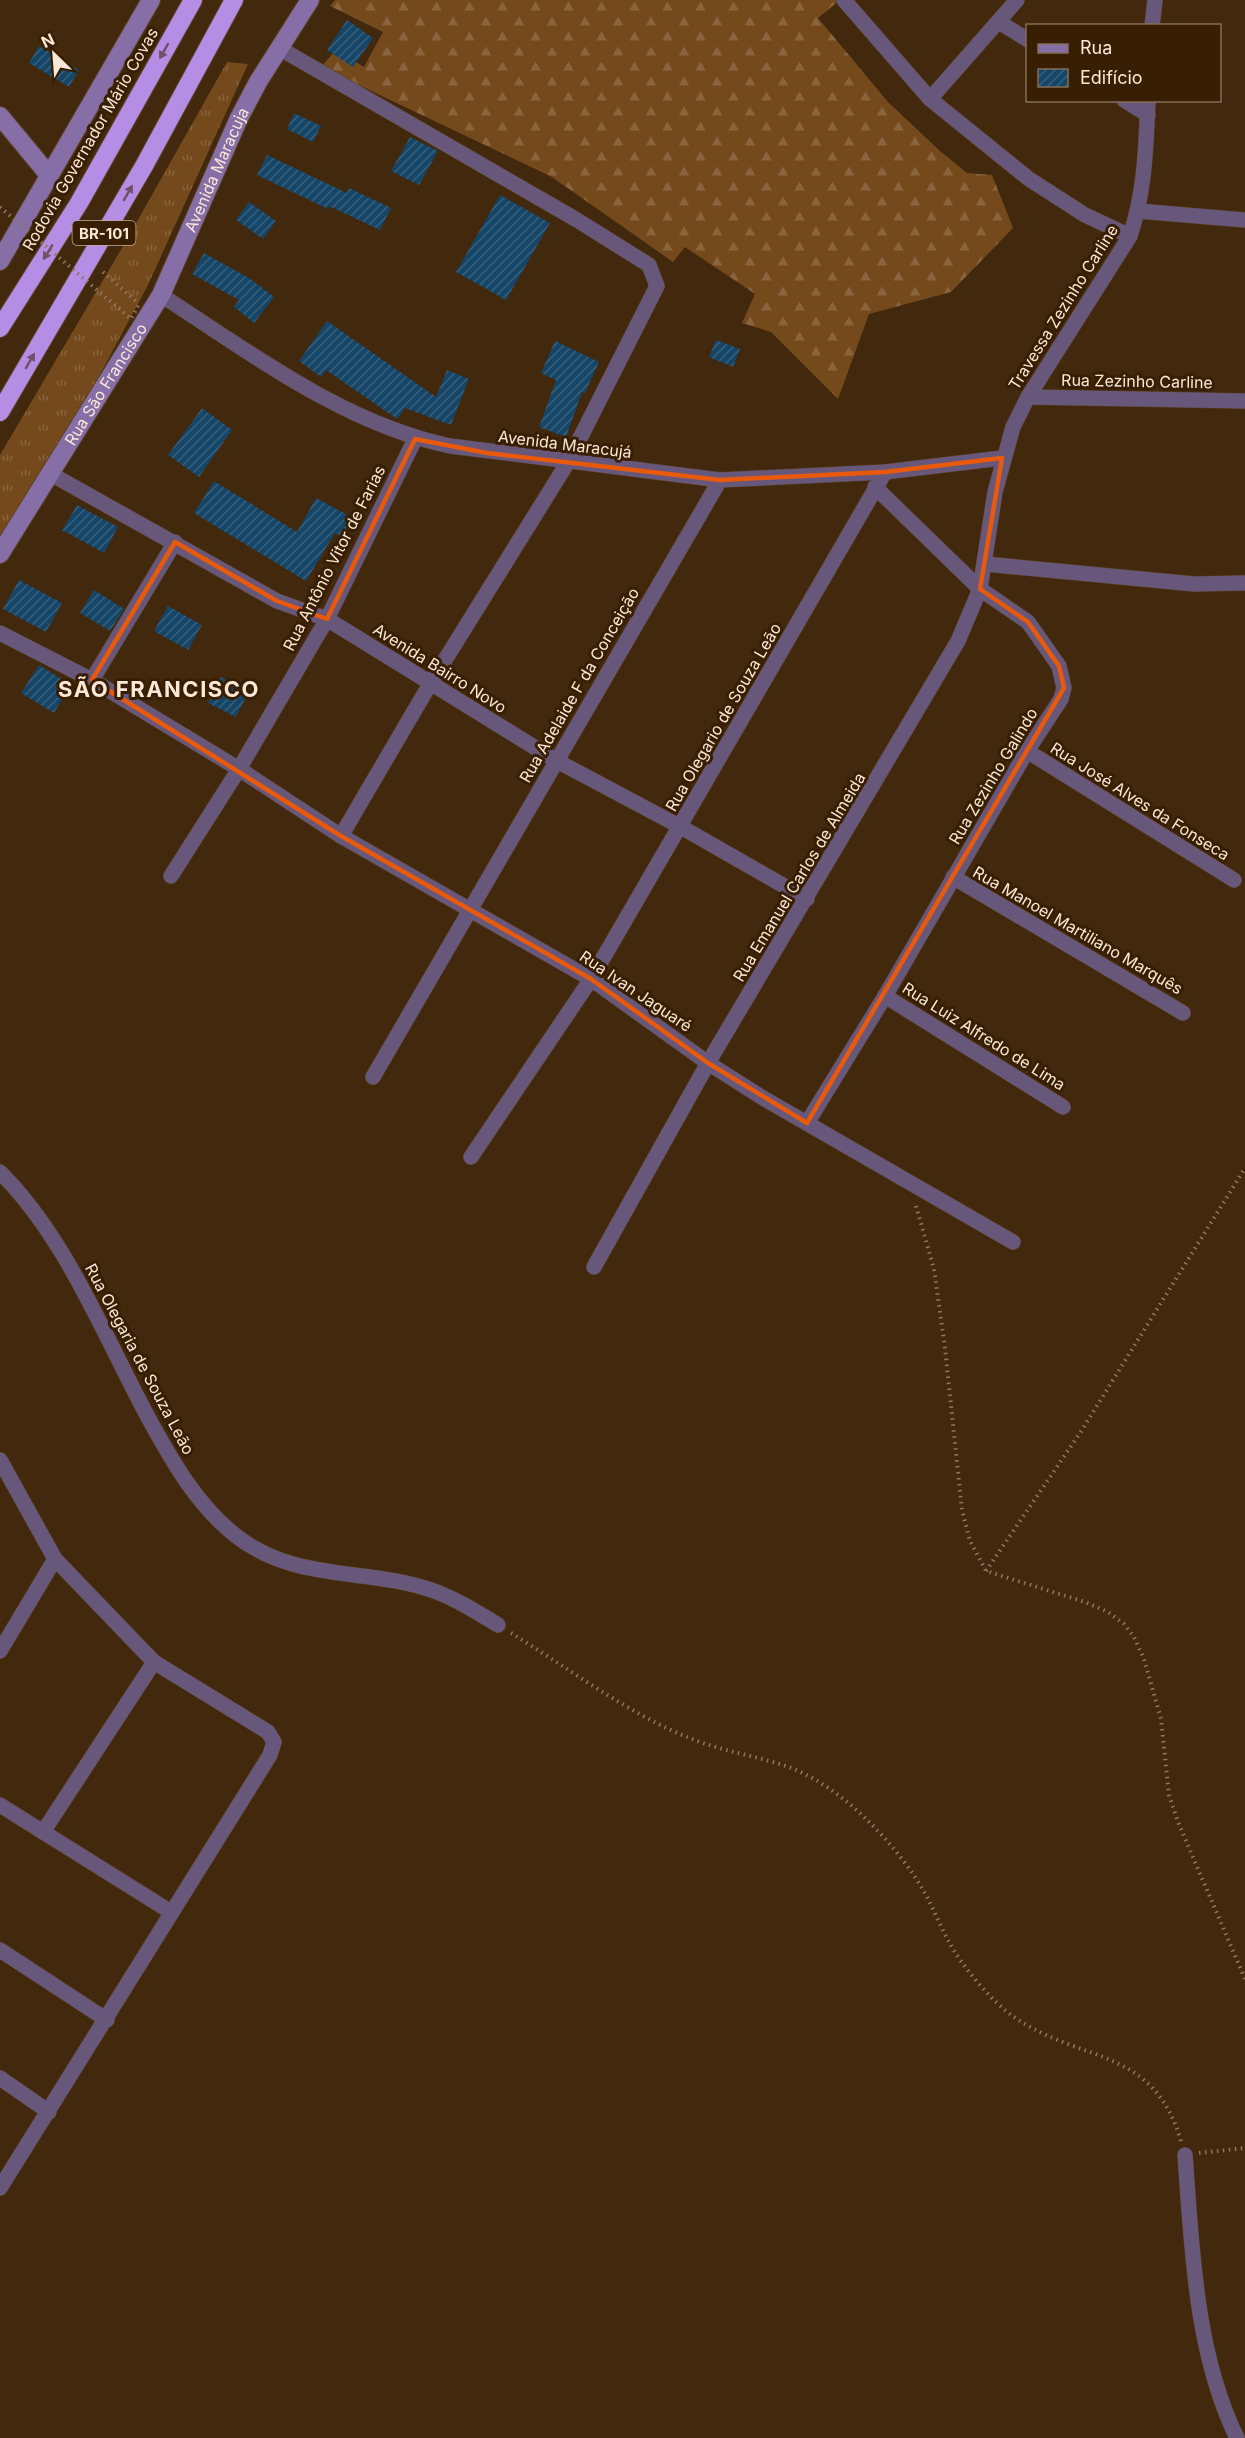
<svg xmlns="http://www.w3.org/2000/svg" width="1245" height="2438" viewBox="0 0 1245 2438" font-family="Inter,sans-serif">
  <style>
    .grass { fill: url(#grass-tufts) }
    .forest { fill: url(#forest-firs) }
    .building { fill: url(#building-hatch) }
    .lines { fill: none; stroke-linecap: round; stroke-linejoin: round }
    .street-casing { stroke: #5c4328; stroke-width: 16 }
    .secondary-casing { stroke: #5c4328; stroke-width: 20 }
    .highway-casing { stroke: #5c4328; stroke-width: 20 }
    .path { stroke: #8f7861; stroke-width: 4; stroke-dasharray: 1.5 4.5; stroke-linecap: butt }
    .street { stroke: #67587b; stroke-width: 15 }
    .secondary { stroke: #866ea6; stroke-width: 18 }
    .highway { stroke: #b48ee5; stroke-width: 18 }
    .path-bridge { stroke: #8f7861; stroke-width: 4; stroke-dasharray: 1.5 4.5; stroke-linecap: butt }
    .oneway { fill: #705068 }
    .marked { fill: none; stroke: #e8590c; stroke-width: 4.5; stroke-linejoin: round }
    .labels { text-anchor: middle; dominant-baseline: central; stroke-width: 6; stroke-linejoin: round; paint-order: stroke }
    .shield { fill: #381e02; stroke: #bfab97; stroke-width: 1.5 }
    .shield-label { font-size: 15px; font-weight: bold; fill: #f9e7d7 }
    .street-label { font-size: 16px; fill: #f9e7d7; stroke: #381e02 }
    .district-label { font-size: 22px; font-weight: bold; letter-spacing: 1.5px; fill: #f9e7d7; stroke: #381e02 }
  </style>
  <defs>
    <pattern id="grass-tufts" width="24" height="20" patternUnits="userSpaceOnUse" patternTransform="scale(1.5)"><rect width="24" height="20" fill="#744a1d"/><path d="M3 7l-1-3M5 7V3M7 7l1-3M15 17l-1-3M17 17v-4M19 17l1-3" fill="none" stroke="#89643d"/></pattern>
    <pattern id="forest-firs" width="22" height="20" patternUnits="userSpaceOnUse" patternTransform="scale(1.5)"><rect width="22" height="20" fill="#744a1d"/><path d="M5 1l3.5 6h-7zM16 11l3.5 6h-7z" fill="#89643d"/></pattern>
    <pattern id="building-hatch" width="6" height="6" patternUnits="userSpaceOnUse" patternTransform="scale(1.5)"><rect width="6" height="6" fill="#154567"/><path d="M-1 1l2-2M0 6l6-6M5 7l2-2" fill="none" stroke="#38607c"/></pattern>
  </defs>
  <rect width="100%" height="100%" fill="#42280c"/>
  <path class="grass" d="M227,62L248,64L148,285L53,462L0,548V455L122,248Z"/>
  <path class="forest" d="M335,0H840L818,18L888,102L940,151L967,173L992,175L1013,228L951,292L869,314L838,399L771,332L742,323L755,294L685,247L673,262L552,177L321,67L336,50L364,67L383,32L330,6Z"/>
  <g class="building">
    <path d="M347,20L373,38L353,67L327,50Z"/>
    <path d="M39,46L79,70L69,87L29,63Z"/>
    <path d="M294,113L321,126L313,142L287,129Z"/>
    <path d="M410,137L438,151L419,185L391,171Z"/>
    <path d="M267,155L347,193L349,188L391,208L380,230L329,206L328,209L257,175Z"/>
    <path d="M500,195L550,223L506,300L456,272Z"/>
    <path d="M249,202L276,221L263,239L236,220Z"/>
    <path d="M204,253L249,278L274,297L254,323L234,307L239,300L192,274Z"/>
    <path d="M327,321L436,397L447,370L469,379L451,425L405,408L397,419L326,370L321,377L299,361Z"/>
    <path d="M716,340L740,349L733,367L709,357Z"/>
    <path d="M555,341L599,362L585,393L582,392L566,437L539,427L556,380L541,373Z"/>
    <path d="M202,408L232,430L199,477L168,455Z"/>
    <path d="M214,481L297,532L316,498L355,519L344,538L335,533L306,581L194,513Z"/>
    <path d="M77,505L118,527L104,553L62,530Z"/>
    <path d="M19,580L62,603L46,632L3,609Z"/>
    <path d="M94,590L124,609L110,631L80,613Z"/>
    <path d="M168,606L202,625L188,650L154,631Z"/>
    <path d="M39,665L71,685L54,713L21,693Z"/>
    <path d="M221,677L249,691L236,717L208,703Z"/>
  </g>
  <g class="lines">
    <g class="street-casing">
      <g id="street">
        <path d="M844,0L930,99L1029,179L1085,215L1130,236"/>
        <path d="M999,22L1028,40"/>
        <path d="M1152,26L1155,0"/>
        <path d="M279,48L577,220L649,265L657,286L568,462L430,684L341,836"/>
        <path d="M930,99L1017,0"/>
        <path d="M1124,100L1148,115"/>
        <path d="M1138,211L1245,220"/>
        <path d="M161,295C251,353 344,424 450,446L720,480L885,472L1002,458"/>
        <path d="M1028,397L1245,401"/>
        <path d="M51,474L277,601L327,619L555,760L681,827L807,899"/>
        <path d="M985,564L1194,584L1245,583"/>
        <path d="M0,633L92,680L239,769L341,836L591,979L708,1063L763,1098L1013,1242"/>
        <path d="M92,680L175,542"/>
        <path d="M1027,751L1234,880"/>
        <path d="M171,876L239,769L327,619L415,439"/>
        <path d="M953,877L1183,1013"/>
        <path d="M885,996L1063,1107"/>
        <path d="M373,1077L720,480"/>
        <path d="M807,1123L885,996L1027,751L1061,699L1064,688L1059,666L1028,622L980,589L875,487"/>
        <path d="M471,1157L591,979L885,472"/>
        <path d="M0,1172C67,1239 104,1336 149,1419C172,1461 197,1505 235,1535C295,1583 367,1567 434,1591C456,1599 477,1612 498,1625"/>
        <path d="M594,1267L708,1063L958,641L980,589L995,492L1013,427L1028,397L1130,236C1145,192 1146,146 1148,100"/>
        <path d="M0,1460L55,1559L154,1662L268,1732L274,1742L270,1755L0,2188"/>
        <path d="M0,1651L55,1559"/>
        <path d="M0,1805L171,1912"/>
        <path d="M43,1832L154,1662"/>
        <path d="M0,1950L107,2020"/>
        <path d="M0,2078L49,2112"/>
        <path d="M1185,2155C1192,2248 1195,2352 1237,2438"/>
      </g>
    </g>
    <g class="secondary-casing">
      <g id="secondary">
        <path d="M0,116L48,174"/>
        <path d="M0,261L151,0"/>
        <path id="s1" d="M0,554L161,295L239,118L258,82L310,0"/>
      </g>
    </g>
    <g class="highway-casing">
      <g id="highway">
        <path d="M0,328L79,203L193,0"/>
        <path d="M0,412L144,166L234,0"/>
      </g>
    </g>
    <g class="path">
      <path d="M103,272L138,303"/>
      <path d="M916,1206L934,1269L945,1348L962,1510L970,1541L986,1571L1085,1602L1108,1612L1124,1624L1134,1637L1144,1659L1161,1719L1169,1795L1178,1822L1245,1979"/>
      <path d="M986,1571L1080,1433L1245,1168"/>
      <path d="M511,1633C565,1666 629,1714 687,1737C718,1750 751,1755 783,1765C812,1774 844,1797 866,1819C889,1841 912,1869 927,1897C935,1912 941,1928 949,1942C961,1965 993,2003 1014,2017C1082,2064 1153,2046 1181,2141"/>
      <path d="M1199,2153L1245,2148"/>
    </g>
    <use href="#street" class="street"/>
    <use href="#secondary" class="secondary"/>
    <use href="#highway" class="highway"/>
    <path class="path-bridge" d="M0,207L131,319L139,304"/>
  </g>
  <defs><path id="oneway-solid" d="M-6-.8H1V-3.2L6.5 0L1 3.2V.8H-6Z" transform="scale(1.5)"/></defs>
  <g class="oneway">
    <use href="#oneway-solid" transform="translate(164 51) rotate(119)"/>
    <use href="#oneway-solid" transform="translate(128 193) rotate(-60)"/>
    <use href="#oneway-solid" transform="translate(48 252) rotate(122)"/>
    <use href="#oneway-solid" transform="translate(30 361) rotate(-60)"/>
  </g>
  <path class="marked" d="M415,439L487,453L720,480L885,472L1002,458L980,589L1028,622L1059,666L1064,688L807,1123L708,1063L591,979L341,836L92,680L175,542L277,601L327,619Z"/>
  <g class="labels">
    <rect class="shield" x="72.5" y="221" width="63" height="24" rx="4.5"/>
    <g class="shield-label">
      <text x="104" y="233">BR-101</text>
    </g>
    <g class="street-label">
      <text transform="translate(90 139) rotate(-60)">Rodovia Governador Mário Covas</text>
      <text stroke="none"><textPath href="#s1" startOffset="442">Avenida Maracuja</textPath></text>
      <text transform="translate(1063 307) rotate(-58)">Travessa Zezinho Carline</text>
      <text transform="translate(1137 381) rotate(1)">Rua Zezinho Carline</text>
      <text stroke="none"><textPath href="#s1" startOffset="200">Rua São Francisco</textPath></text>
      <text transform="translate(565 444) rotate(7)">Avenida Maracujá</text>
      <text transform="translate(334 558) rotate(-63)">Rua Antônio Vitor de Farias</text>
      <text transform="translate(440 668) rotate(32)">Avenida Bairro Novo</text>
      <text transform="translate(579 685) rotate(-60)">Rua Adelaide F da Conceição</text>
      <text transform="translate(723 717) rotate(-60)">Rua Olegario de Souza Leão</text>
      <text transform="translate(993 776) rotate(-59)">Rua Zezinho Galindo</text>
      <text transform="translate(1140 801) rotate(32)">Rua José Alves da Fonseca</text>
      <text transform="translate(799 877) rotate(-59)">Rua Emanuel Carlos de Almeida</text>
      <text transform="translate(1078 930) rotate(30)">Rua Manoel Martiliano Marquês</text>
      <text transform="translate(636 991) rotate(34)">Rua Ivan Jaguaré</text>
      <text transform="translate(984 1036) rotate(32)">Rua Luiz Alfredo de Lima</text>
      <text transform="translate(140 1359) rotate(62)">Rua Olegaria de Souza Leão</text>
    </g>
    <g class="district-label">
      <text x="159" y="689">SÃO FRANCISCO</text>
    </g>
  </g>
  <rect x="1026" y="24" width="195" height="78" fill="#381e02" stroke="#856e57" stroke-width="1.5"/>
  <rect x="1038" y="44" width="30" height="9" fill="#866ea6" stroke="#856e57" stroke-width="1.5"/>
  <text x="1080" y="54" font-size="18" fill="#f9e7d7">Rua</text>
  <rect x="1038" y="69" width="30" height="18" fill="url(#building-hatch)" stroke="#856e57" stroke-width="1.5"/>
  <text x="1080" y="84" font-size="18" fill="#f9e7d7">Edifício</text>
  <g transform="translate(54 54) rotate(335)" stroke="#381e02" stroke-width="4.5" paint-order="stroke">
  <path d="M0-4.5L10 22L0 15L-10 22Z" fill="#f9e7d7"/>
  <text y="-9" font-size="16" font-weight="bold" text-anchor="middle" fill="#f9e7d7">N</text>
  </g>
</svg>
